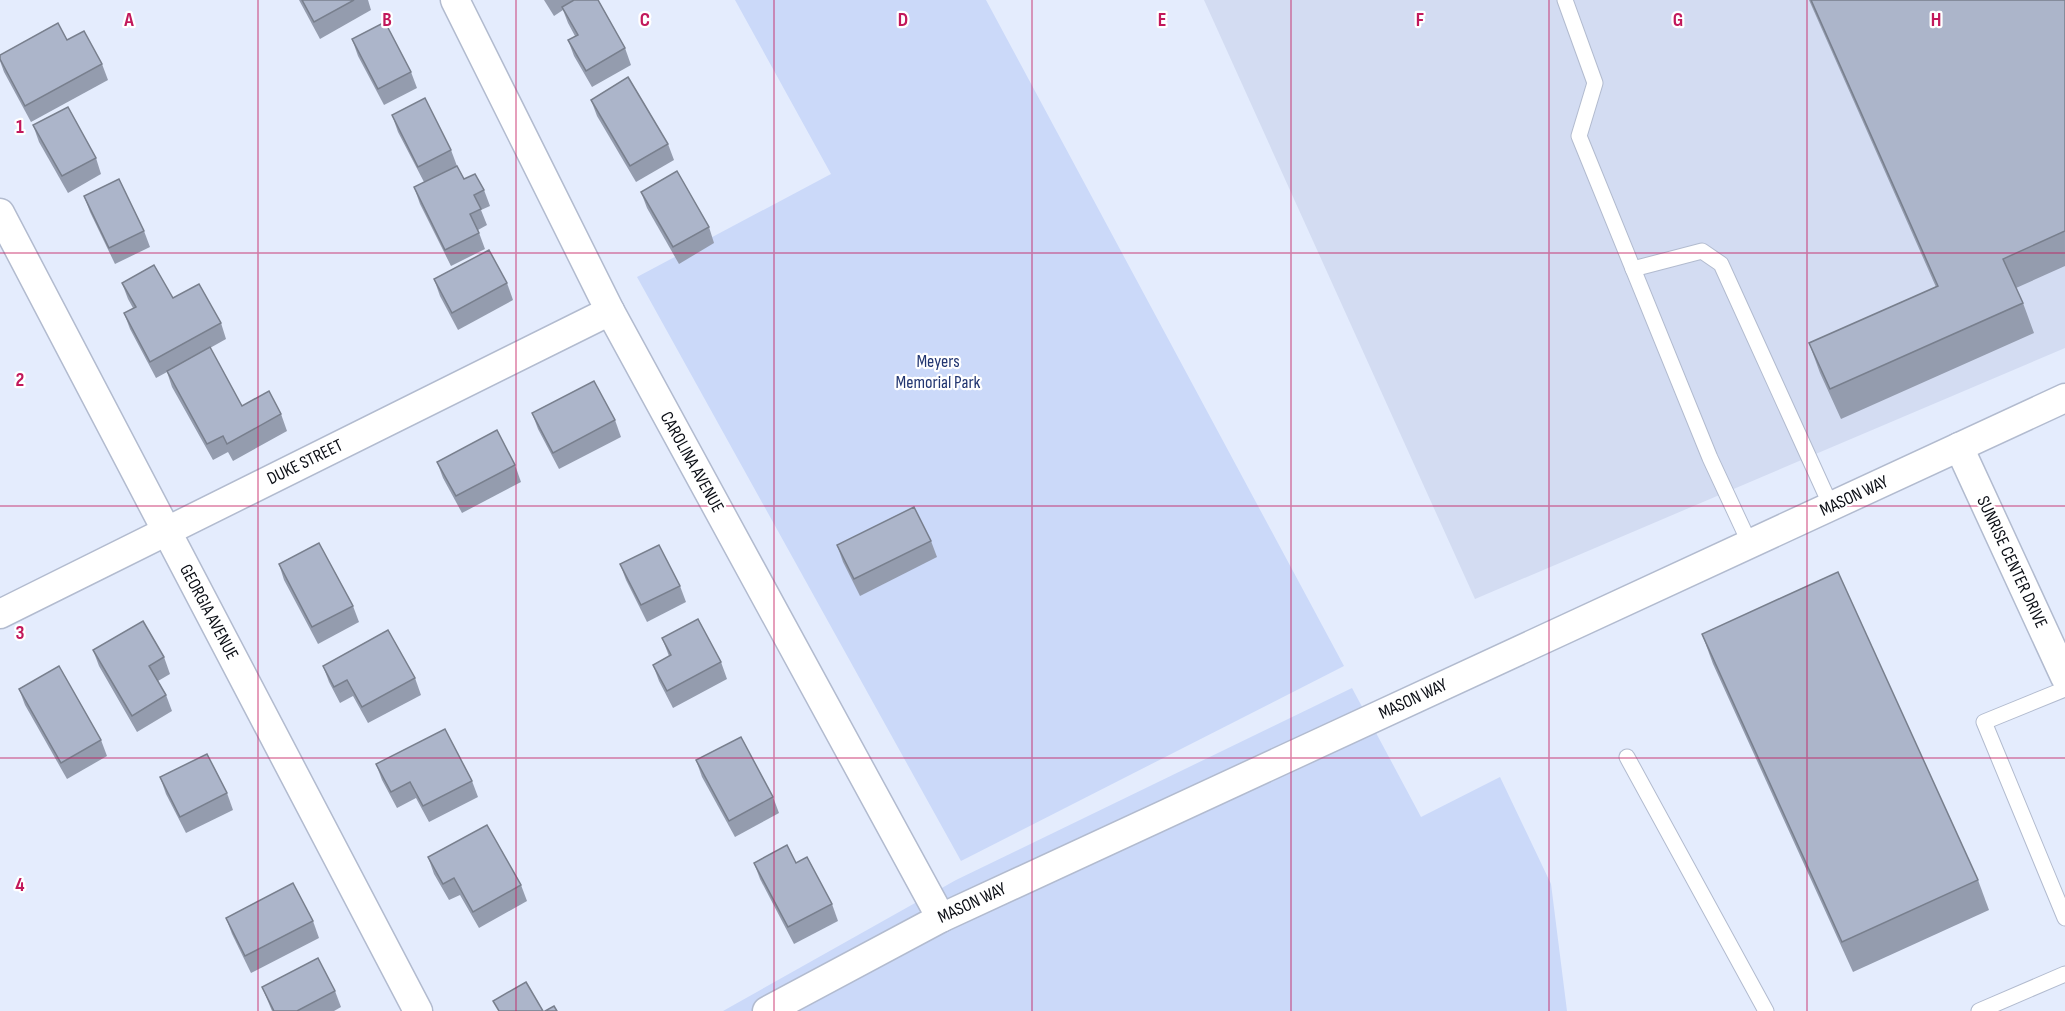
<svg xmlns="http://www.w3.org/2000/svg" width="2065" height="1011" viewBox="0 0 2065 1011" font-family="'Sofia Sans Condensed',sans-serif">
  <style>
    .built { fill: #d3dcf2 }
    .green { fill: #cbd9f9 }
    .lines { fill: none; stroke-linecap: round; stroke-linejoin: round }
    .lane-casing { stroke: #b2bbcf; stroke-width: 17 }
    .street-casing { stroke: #b2bbcf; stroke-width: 31 }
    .lane { stroke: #fff; stroke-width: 15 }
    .street { stroke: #fff; stroke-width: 28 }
    .wall { fill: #949cae }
    .building { fill: #acb5ca; stroke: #787f8d; stroke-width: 1.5 }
    .grid { fill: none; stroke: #c2185b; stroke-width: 1.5; stroke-opacity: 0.55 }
    .labels { text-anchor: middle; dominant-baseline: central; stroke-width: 4.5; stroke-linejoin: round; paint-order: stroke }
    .park-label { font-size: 18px; fill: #223671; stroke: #fff }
    .street-label { font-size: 18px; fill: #0b0e15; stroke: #fff }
    .grid-label { font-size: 20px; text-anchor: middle; font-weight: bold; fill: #c2185b; stroke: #fff; stroke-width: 4.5; stroke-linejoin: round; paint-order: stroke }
  </style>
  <rect width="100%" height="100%" fill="#e4ecfd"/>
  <path class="built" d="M1204,0H2065V348L1475,599Z"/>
  <g class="green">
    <path d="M735,0H986L1344,666L961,861L637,277L831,174Z"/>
    <path d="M1352,688L1421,817L1500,777L1551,884L1567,1011H723L956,880Z"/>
  </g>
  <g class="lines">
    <g class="lane-casing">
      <g id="lane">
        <path d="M1565,0L1595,83L1579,136L1710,458L1750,544"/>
        <path d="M1633,269L1702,251L1721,264L1831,506"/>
        <path d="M2065,689L1984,722L2065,918"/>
        <path d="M1627,757L1766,1011"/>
        <path d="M1979,1011L2065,974"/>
      </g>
    </g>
    <g class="street-casing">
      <g id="street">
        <path d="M455,0L610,311L941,918"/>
        <path d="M0,213L418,1011"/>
        <path d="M1959,447L2065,677"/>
        <path d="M0,614L610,311"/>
        <path d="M767,1011L941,918L2065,398"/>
      </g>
    </g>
    <use href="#lane" class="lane"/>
    <use href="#street" class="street"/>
  </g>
  <g class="wall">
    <path d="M299,0H368L371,10L320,39Z"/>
    <path d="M544,0H598L625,48L631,65L592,87L574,56L568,40L575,36L568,23L563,10L554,16Z"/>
    <path d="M1809,0H2065V266L2016,288L2023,303L2034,333L1841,419L1820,373L1809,343L1936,287Z"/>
    <path d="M352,39L411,72L417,88L384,105L358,56Z"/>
    <path d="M67,40L102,64L108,80L31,122L4,72L0,61V55Z"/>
    <path d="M591,100L668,144L674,160L636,182L597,116Z"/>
    <path d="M392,115L451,150L457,166L464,179L484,190L490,206L481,210L487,225L478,230L485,249L451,266L420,204L414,187L424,182L398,132Z"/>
    <path d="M33,125L96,158L101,174L68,193L39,142Z"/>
    <path d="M641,192L709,227L714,243L679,264L647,208Z"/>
    <path d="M84,196L144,231L150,247L115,264L90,212Z"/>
    <path d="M434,279L507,283L513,300L458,330L440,296Z"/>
    <path d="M122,283L173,298L221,323L226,339L210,348L242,406L281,414L287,431L233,461L228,452L213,460L172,387L167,372L156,378L130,329L124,313L133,308L128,299Z"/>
    <path d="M532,413L615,420L621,437L559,469L538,429Z"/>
    <path d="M437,462L515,465L521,482L462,513L443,478Z"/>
    <path d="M931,541L937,557L860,596L843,562L837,545Z"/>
    <path d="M279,564L353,606L359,622L318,644L284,580Z"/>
    <path d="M620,564L680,586L686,602L647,622L626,580Z"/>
    <path d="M1702,634L1978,880L1989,910L1853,972L1713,664Z"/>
    <path d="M662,638L721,662L727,679L673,708L659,681L653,665L669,656Z"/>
    <path d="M93,650L164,657L170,674L158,681L166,695L172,711L137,732L99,666Z"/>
    <path d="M323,666L415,678L421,695L368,723L353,696L340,703L329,682Z"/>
    <path d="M19,689L101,740L107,756L67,779L25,705Z"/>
    <path d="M696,760L773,797L779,813L735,837L702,777Z"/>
    <path d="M376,764L472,781L478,797L429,822L416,798L397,808L382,780Z"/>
    <path d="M160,777L227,793L233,810L186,833L166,794Z"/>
    <path d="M428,857L521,885L527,901L479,928L460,895L449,900L434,874Z"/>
    <path d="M754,863H796L832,904L838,921L794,944L760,879Z"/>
    <path d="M226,918L313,921L319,938L251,973L232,934Z"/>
    <path d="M262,987L335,991L341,1007L334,1011H272Z"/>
  </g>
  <g class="building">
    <path d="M302,0H354L314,22Z"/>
    <path d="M574,0H598L625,48L586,71L568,40L578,35L562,7Z"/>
    <path d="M1811,0H2065V231L2003,259L2023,303L1830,389L1809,343L1938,286Z"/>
    <path d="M385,22L411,72L378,89L352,39Z"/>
    <path d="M58,23L67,40L84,31L102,64L25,106L0,59V55Z"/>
    <path d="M628,77L668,144L630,166L591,100Z"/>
    <path d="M425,98L451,150L418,167L392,115Z"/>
    <path d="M68,107L96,158L62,176L33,125Z"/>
    <path d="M457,166L464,179L475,174L484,190L474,195L481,209L470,214L479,233L445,250L414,187Z"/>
    <path d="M677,171L709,227L673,247L641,192Z"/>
    <path d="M119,179L144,231L109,248L84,196Z"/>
    <path d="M489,250L507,283L452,313L434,279Z"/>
    <path d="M154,265L173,298L199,284L221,323L150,362L124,313L136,307L122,283Z"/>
    <path d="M210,347L242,406L269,391L281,414L227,444L223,436L207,444L167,371Z"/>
    <path d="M594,381L615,420L553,453L532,413Z"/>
    <path d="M497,430L515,465L456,496L437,462Z"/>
    <path d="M914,507L931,541L854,579L837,545Z"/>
    <path d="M319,543L353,606L312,627L279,564Z"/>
    <path d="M659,545L680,586L641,605L620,564Z"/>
    <path d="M1838,572L1978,880L1842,942L1702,634Z"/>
    <path d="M698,619L721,662L667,691L653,665L671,655L662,638Z"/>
    <path d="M143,621L164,657L149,666L166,695L132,716L93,650Z"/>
    <path d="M388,630L415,678L362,707L347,680L334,687L323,666Z"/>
    <path d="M59,666L101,740L61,763L19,689Z"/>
    <path d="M445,729L472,781L423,806L410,782L391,792L376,764Z"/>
    <path d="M741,737L773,797L729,821L696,760Z"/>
    <path d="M207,754L227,793L180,817L160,777Z"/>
    <path d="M487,825L521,885L473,912L454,878L443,884L428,857Z"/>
    <path d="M787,845L796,863L807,857L832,904L788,927L754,863Z"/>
    <path d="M293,883L313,921L245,956L226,918Z"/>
    <path d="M318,958L335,991L297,1011H274L262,987Z"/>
    <path d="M526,982L543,1011H499L493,1001Z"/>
    <path d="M554,1006L557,1011H545Z"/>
  </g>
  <path class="grid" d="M258,0V1011M516,0V1011M774,0V1011M1032,0V1011M1291,0V1011M1549,0V1011M1807,0V1011M0,253H2065M0,506H2065M0,758H2065"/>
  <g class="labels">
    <g class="park-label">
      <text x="938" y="361">Meyers<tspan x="938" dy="21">Memorial Park</tspan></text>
    </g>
    <g class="street-label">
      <text transform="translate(305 462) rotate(-26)">DUKE STREET</text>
      <text transform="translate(692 462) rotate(61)">CAROLINA AVENUE</text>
      <text transform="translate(1854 496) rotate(-25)">MASON WAY</text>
      <text transform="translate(2012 562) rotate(65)">SUNRISE CENTER DRIVE</text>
      <text transform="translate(209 612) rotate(62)">GEORGIA AVENUE</text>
      <text transform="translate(1413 699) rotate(-25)">MASON WAY</text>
      <text transform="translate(972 903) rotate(-25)">MASON WAY</text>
    </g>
  </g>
  <g class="grid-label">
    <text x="129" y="26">A</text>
    <text x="387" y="26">B</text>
    <text x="645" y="26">C</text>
    <text x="903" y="26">D</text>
    <text x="1162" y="26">E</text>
    <text x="1420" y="26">F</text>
    <text x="1678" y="26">G</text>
    <text x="1936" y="26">H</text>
    <text x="20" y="133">1</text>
    <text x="20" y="386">2</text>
    <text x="20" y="639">3</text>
    <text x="20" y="891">4</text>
  </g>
</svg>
